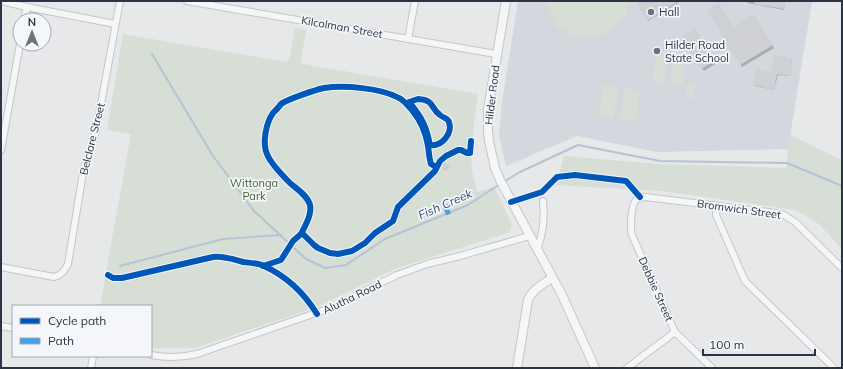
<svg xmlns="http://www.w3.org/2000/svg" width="843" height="369" viewBox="0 0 843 369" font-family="Mulish,sans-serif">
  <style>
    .built { fill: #d4d7dd }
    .green { fill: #d6ded6 }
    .shadow { fill: #0003 }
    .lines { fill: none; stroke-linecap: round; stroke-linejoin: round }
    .stream { stroke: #b4c4d5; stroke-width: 2 }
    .building { fill: #ced0d3 }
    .minor-casing { stroke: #c4c6c8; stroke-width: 8 }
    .tertiary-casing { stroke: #c4c6c8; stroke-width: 10 }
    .minor { stroke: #f5f6f7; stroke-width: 6 }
    .tertiary { stroke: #f5f6f7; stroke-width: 8 }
    .quiet { stroke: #3ea3ec; stroke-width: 5; stroke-dasharray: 10 5; stroke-linecap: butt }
    .cycleway-casing { stroke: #f4f6f9; stroke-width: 8 }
    .cycleway { stroke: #0057b8; stroke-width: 6 }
    .poi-dot { fill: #6c737f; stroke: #f4f6f9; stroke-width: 1.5 }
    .labels { text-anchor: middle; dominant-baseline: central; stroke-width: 3.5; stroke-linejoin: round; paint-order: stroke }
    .poi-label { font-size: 11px; fill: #2b3445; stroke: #f4f6f9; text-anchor: start }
    .street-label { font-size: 11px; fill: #2b3445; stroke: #f4f6f9 }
    .park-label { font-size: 11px; fill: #3f6138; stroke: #f4f6f9 }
    .water-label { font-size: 12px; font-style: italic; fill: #34527a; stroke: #f4f6f9 }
  </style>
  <rect width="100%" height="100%" fill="#e6e8ea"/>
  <path class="built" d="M518,1H812L788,149L657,152L577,136L506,166L499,135L502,102Z"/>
  <g class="green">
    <path d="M546,1H629L626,17L613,30L597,38H577L556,26L545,2Z"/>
    <path d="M295,28L306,30L301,60L303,64L478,94L471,147V158L472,171L477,192L494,187L512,224L510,232L397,268L317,307L195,348H151V306H100L131,134L107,130L123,34L287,62L290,58Z"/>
    <path d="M656,52L668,53L664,83L653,82Z"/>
    <path d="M674,54L686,55L682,85L671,84Z"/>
    <path d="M688,84L695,85L693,99L685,98Z"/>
    <path d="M604,85L619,87L613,119L598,116Z"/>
    <path d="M625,88L640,90L635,122L620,119Z"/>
    <path d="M790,135L842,160V249L819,224L796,210L661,191L556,185L564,156L657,164L786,168Z"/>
  </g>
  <g class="shadow">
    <path d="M642,1H681L648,21L638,4Z"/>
    <path d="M747,1H785L784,10L748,3Z"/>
    <path d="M754,16L774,48L742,67L725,39L733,28Z"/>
    <path d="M694,30L715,64L704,71L683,37Z"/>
    <path d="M792,59L790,76L778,75L774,90L755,86L754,85L772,74Z"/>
  </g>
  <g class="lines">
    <g class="stream">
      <path d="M152,54L213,156L254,211L306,259L325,268L346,265L385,239L468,205L500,184"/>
      <path d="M504,182L518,173L578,145L660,161L787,163L842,186"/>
      <path d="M120,266L223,239L281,235"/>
    </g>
  </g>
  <g class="building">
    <path d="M640,1H679L647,21L636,3Z"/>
    <path d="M755,1H785L784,9L754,4Z"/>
    <path d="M719,3L733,27L754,14L773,45L740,65L722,37L723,36L707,10Z"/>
    <path d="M695,28L714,61L701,69L682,36Z"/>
    <path d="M774,55L792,58L790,76L777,74L774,90L753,85L757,69L771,73Z"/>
    <path d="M444,163L450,164L448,171L442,170Z"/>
  </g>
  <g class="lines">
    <g class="minor-casing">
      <g id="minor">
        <path d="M1,1L27,7L115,24"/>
        <path d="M187,1L496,54"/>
        <path d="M24,20L27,7"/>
        <path d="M408,39L415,1"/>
        <path d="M1,150L20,44"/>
        <path d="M717,206L716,215L745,281L834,368"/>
        <path d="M537,250C543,234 545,218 543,201"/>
        <path d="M1,267L54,277C62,275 64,271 68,264L83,173L96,131L120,1"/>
        <path d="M1,326L13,328"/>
        <path d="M151,355C168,358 181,358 197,354L339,305L362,292L397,275L427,264L460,256L529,236"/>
        <path d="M91,368L93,356"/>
        <path d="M627,368L675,332"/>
        <path d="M712,368L675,332L632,235C630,229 631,205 636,200C639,197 642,197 645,197L777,213L784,215L795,222L842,268"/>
      </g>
    </g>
    <g class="tertiary-casing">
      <g id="tertiary">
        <path d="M506,1L488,109V131L489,141L495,168L500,180L562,295L595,368"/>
        <path d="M517,368L528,300C532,290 543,284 552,278"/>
      </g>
    </g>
    <use href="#minor" class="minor"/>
    <use href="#tertiary" class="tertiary"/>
    <path class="quiet" d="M445,205L450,218"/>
    <g class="cycleway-casing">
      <g id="cycleway">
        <path d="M418,99C435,100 430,108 440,115C443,118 448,118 449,122C453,134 441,147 430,145C426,125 422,118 409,102Z"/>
        <path d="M511,202L542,192L557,177L575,175L626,181L640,197"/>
        <path d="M301,234C305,226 312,215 310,205C308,196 297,189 290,183C284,177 270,162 267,154C262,143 266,123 273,113C276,110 279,107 281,104C288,99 315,90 324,88C344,85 381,88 399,98C404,100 408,106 412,110C421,121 426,132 428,146C429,152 429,158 431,164L436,167"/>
        <path d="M263,266L281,260L293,241L301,234L304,235L314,245L318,248L330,253L338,254L352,251L365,243L375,233L393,221L398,207L435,171L440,161L446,156L458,150H461L467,153H470L471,141"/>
        <path d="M108,275L113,278H122L213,257C224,256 232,259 243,262C250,263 258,263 264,266C286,276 304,293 317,314"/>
      </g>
    </g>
    <use href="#cycleway" class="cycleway"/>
  </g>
  <g class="poi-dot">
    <circle cx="651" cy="12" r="4"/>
    <circle cx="657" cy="51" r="4"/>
  </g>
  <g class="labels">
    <g class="poi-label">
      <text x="659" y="12">Hall</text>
      <text x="665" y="45">Hilder Road<tspan x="665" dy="13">State School</tspan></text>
    </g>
    <g class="street-label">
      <text transform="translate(342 27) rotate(10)">Kilcolman Street</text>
      <text transform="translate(492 95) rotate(-83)">Hilder Road</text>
      <text transform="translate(92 139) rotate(-76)">Belclare Street</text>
      <text transform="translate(739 209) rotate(8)">Bromwich Street</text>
      <text transform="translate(656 289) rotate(66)">Debbie Street</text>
      <text transform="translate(352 297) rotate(-26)">Alutha Road</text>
    </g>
    <g class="park-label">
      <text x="254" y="183">Wittonga<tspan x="254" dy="13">Park</tspan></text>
    </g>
    <g class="water-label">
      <text transform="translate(445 204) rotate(-24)">Fish Creek</text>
    </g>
  </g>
  <rect width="843" height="369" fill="none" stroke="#2b3445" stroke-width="4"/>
  <rect x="12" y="305" width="140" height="52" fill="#f4f6f9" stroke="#a4a8b1"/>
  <rect x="20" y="318" width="20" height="6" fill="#0057b8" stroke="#a4a8b1"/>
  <text x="48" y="325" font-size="12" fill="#2b3445">Cycle path</text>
  <rect x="20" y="338" width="20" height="6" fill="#3ea3ec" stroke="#a4a8b1"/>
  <text x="48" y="345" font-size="12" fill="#2b3445">Path</text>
  <g transform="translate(32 32)"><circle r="19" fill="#f4f6f9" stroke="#a4a8b1"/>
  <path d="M0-3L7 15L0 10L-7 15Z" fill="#6c737f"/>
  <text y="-6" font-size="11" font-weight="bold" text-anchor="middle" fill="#2b3445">N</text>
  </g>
  <path d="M703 349v6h112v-6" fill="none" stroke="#2b3445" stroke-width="2"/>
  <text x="709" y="349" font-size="12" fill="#2b3445" stroke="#f4f6f9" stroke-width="3" paint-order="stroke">100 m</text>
</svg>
